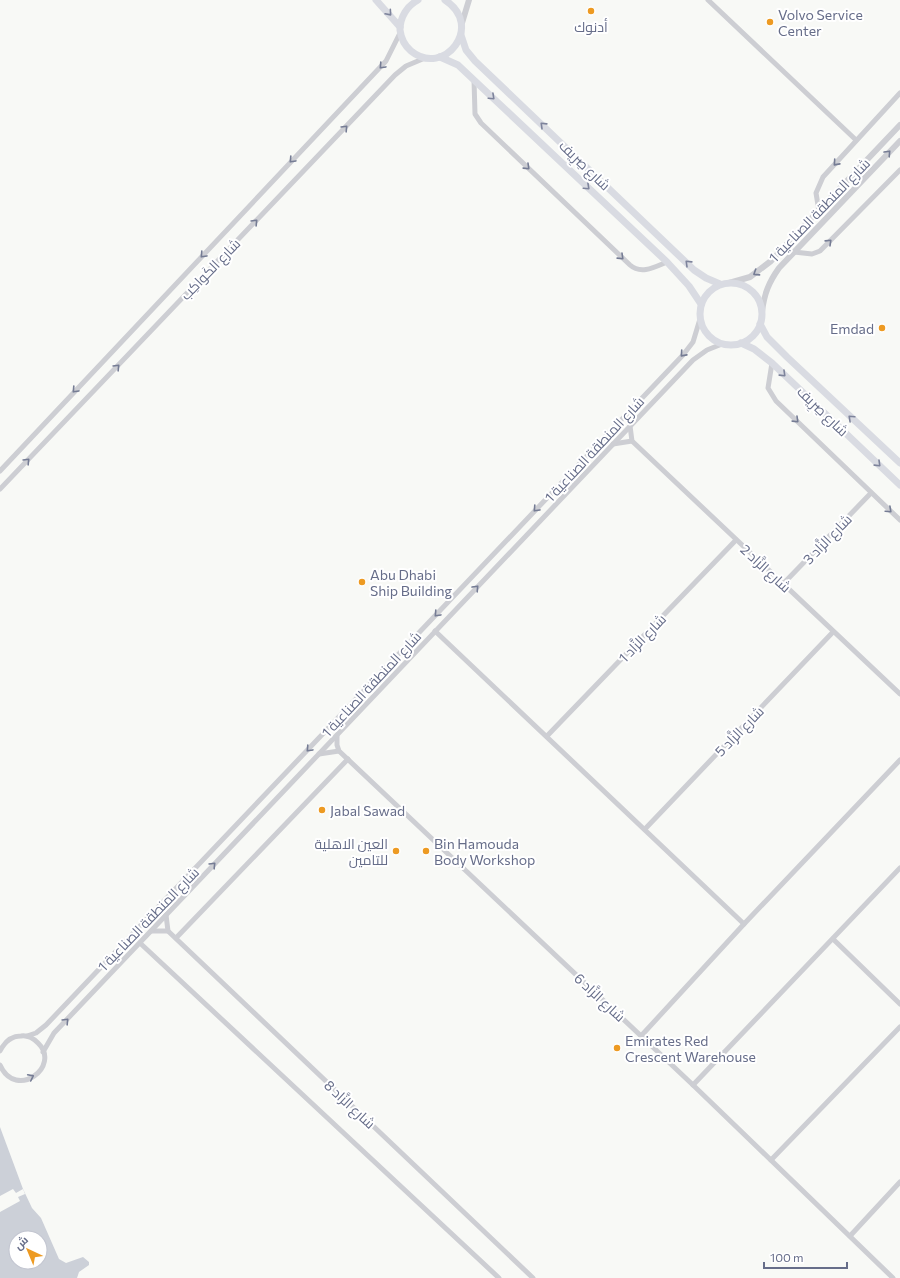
<svg xmlns="http://www.w3.org/2000/svg" width="900" height="1278" viewBox="0 0 900 1278" font-family="Commissioner,Cairo,sans-serif">
  <style>
    .water { fill: #ccd0d8; fill-rule: evenodd }
    .pier { fill: #f8f9f6 }
    .lines { fill: none; stroke-linecap: round; stroke-linejoin: round }
    .minor { stroke: #cdced3; stroke-width: 5 }
    .tertiary { stroke: #cdced3; stroke-width: 6 }
    .secondary { stroke: #d9dbe2; stroke-width: 7 }
    .oneway { stroke: #7d839b }
    .oneway2 { stroke: #757c94 }
    .poi-dot { fill: #ed9a22; stroke: #fff; stroke-width: 1.5 }
    .labels { text-anchor: middle; dominant-baseline: central; stroke-width: 4; stroke-linejoin: round; paint-order: stroke }
    .poi-label { font-size: 14px; fill: #666d89; stroke: #fff; text-anchor: start }
    .street-label { font-size: 14px; fill: #666d89; stroke: #fff }
  </style>
  <rect width="100%" height="100%" fill="#f8f9f6"/>
  <path class="water" d="M0,1127L23,1189L32,1208L41,1218L59,1259L66,1263L83,1257L89,1262V1265L79,1272L77,1278H0ZM16,1238H40V1262H16Z"/>
  <path class="pier" d="M13,1189L16,1193L23,1189L25,1194L18,1197L20,1201L0,1212V1196Z"/>
  <g class="lines">
    <g class="minor">
      <path d="M708,0L856,140"/>
      <path d="M474,80L475,114L481,123L630,265C641,275 655,267 667,262"/>
      <path d="M819,211L816,193L823,177L900,93"/>
      <path d="M794,252L812,254L820,251L900,170"/>
      <path d="M772,363L768,388L776,401L900,520"/>
      <path d="M630,426L632,441L900,694"/>
      <path d="M613,444L632,441"/>
      <path d="M0,471L386,61L400,33"/>
      <path d="M0,489L395,75L406,66L425,58"/>
      <path d="M783,584L871,493"/>
      <path d="M435,631L744,924"/>
      <path d="M337,736V745L339,751L693,1085L893,1278"/>
      <path d="M547,736L736,540"/>
      <path d="M319,754L339,751"/>
      <path d="M645,829L833,632"/>
      <path d="M166,915L168,931L533,1278"/>
      <path d="M151,931H168"/>
      <path d="M176,938L348,759"/>
      <path d="M833,939L900,1004"/>
      <path d="M140,943L499,1278"/>
      <path d="M27,1036L36,1033L46,1025L683,355L693,342L700,319"/>
      <path d="M641,1036L744,924L900,760"/>
      <path d="M0,1051C4,1043 11,1036 21,1036C28,1035 33,1038 38,1043C62,1066 16,1101 0,1065"/>
      <path d="M43,1052L54,1033L693,360L707,350L722,344"/>
      <path d="M693,1085L900,868"/>
      <path d="M771,1160L900,1027"/>
      <path d="M850,1236L900,1182"/>
    </g>
    <g class="tertiary">
      <path d="M462,23L469,0"/>
      <path d="M729,283L750,277L771,261L900,125"/>
      <path d="M762,312C764,294 769,282 779,268L900,141"/>
    </g>
    <g class="secondary">
      <path d="M376,0L400,27"/>
      <path d="M418,0C407,6 400,17 400,30C401,38 405,46 411,51C444,78 485,26 445,0"/>
      <path d="M461,35L466,50L475,61L694,270L706,278L720,284"/>
      <path d="M440,57L458,65L667,262L689,286L701,304"/>
      <circle cx="731" cy="314" r="31"/>
      <path d="M760,324L767,337L787,357L900,463"/>
      <path d="M741,343L754,349L772,363L900,485"/>
    </g>
  </g>
  <defs><path id="oneway-chevron" d="M-2-3.5L2.5 0L-2 3.5" fill="none" stroke-width="1.6" stroke-linecap="round" stroke-linejoin="round"/></defs>
  <g class="oneway">
    <use href="#oneway-chevron" transform="translate(389 13) rotate(49)"/>
    <use href="#oneway-chevron" transform="translate(492 97) rotate(43)"/>
    <use href="#oneway-chevron" transform="translate(543 125) rotate(-136)"/>
    <use href="#oneway-chevron" transform="translate(587 187) rotate(43)"/>
    <use href="#oneway-chevron" transform="translate(688 263) rotate(-136)"/>
    <use href="#oneway-chevron" transform="translate(783 374) rotate(44)"/>
    <use href="#oneway-chevron" transform="translate(851 418) rotate(-137)"/>
    <use href="#oneway-chevron" transform="translate(878 464) rotate(44)"/>
  </g>
  <g class="oneway2">
    <use href="#oneway-chevron" transform="translate(382 66) rotate(133)"/>
    <use href="#oneway-chevron" transform="translate(345 128) rotate(-46)"/>
    <use href="#oneway-chevron" transform="translate(888 153) rotate(-47)"/>
    <use href="#oneway-chevron" transform="translate(292 160) rotate(133)"/>
    <use href="#oneway-chevron" transform="translate(836 163) rotate(132)"/>
    <use href="#oneway-chevron" transform="translate(527 167) rotate(44)"/>
    <use href="#oneway-chevron" transform="translate(255 222) rotate(-46)"/>
    <use href="#oneway-chevron" transform="translate(829 242) rotate(-44)"/>
    <use href="#oneway-chevron" transform="translate(203 255) rotate(133)"/>
    <use href="#oneway-chevron" transform="translate(621 257) rotate(44)"/>
    <use href="#oneway-chevron" transform="translate(756 273) rotate(147)"/>
    <use href="#oneway-chevron" transform="translate(683 354) rotate(132)"/>
    <use href="#oneway-chevron" transform="translate(117 367) rotate(-46)"/>
    <use href="#oneway-chevron" transform="translate(75 390) rotate(133)"/>
    <use href="#oneway-chevron" transform="translate(796 420) rotate(44)"/>
    <use href="#oneway-chevron" transform="translate(27 461) rotate(-46)"/>
    <use href="#oneway-chevron" transform="translate(536 509) rotate(133)"/>
    <use href="#oneway-chevron" transform="translate(889 510) rotate(43)"/>
    <use href="#oneway-chevron" transform="translate(476 588) rotate(-47)"/>
    <use href="#oneway-chevron" transform="translate(437 614) rotate(133)"/>
    <use href="#oneway-chevron" transform="translate(309 749) rotate(133)"/>
    <use href="#oneway-chevron" transform="translate(213 865) rotate(-46)"/>
    <use href="#oneway-chevron" transform="translate(66 1021) rotate(-46)"/>
    <use href="#oneway-chevron" transform="translate(31 1077) rotate(-26)"/>
  </g>
  <g class="poi-dot">
    <circle cx="591" cy="11" r="4"/>
    <circle cx="770" cy="22" r="4"/>
    <circle cx="882" cy="328" r="4"/>
    <circle cx="362" cy="582" r="4"/>
    <circle cx="322" cy="810" r="4"/>
    <circle cx="396" cy="851" r="4"/>
    <circle cx="426" cy="851" r="4"/>
    <circle cx="617" cy="1048" r="4"/>
  </g>
  <g class="labels">
    <g class="poi-label">
      <text x="778" y="14">Volvo Service<tspan x="778" dy="16">Center</tspan></text>
      <text x="591" y="26" text-anchor="middle">أدنوك</text>
      <text x="874" y="328" text-anchor="end">Emdad</text>
      <text x="370" y="574">Abu Dhabi<tspan x="370" dy="16">Ship Building</tspan></text>
      <text x="330" y="810">Jabal Sawad</text>
      <text x="388" y="843" text-anchor="end">العين الاهلية<tspan x="388" dy="16">للتامين</tspan></text>
      <text x="434" y="843">Bin Hamouda<tspan x="434" dy="16">Body Workshop</tspan></text>
      <text x="625" y="1040">Emirates Red<tspan x="625" dy="16">Crescent Warehouse</tspan></text>
    </g>
    <g class="street-label">
      <text transform="translate(585 165) rotate(44)">شارع صِرِيف</text>
      <text transform="translate(819 210) rotate(-46)">شارع المنطقة الصناعية 1</text>
      <text transform="translate(210 269) rotate(-46)">شارع الكَواكِب</text>
      <text transform="translate(823 411) rotate(44)">شارع صِرِيف</text>
      <text transform="translate(594 449) rotate(-47)">شارع المنطقة الصناعية 1</text>
      <text transform="translate(827 539) rotate(-46)">شارع الزَّاد 3</text>
      <text transform="translate(766 568) rotate(43)">شارع الزَّاد 2</text>
      <text transform="translate(642 638) rotate(-46)">شارع الزَّاد 1</text>
      <text transform="translate(371 684) rotate(-47)">شارع المنطقة الصناعية 1</text>
      <text transform="translate(739 731) rotate(-46)">شارع الزَّاد 5</text>
      <text transform="translate(148 919) rotate(-46)">شارع المنطقة الصناعية 1</text>
      <text transform="translate(600 997) rotate(43)">شارع الزَّاد 6</text>
      <text transform="translate(350 1104) rotate(43)">شارع الزَّاد 8</text>
    </g>
  </g>
  <g transform="translate(28 1250) rotate(316)"><circle r="19" fill="#ffffff" stroke="#c2c5d0"/>
  <path d="M0-3L7 15L0 10L-7 15Z" fill="#ed9a22"/>
  <text y="-6" font-size="11" font-weight="bold" text-anchor="middle" fill="#666d89">ش</text>
  </g>
  <path d="M764 1262v6h83v-6" fill="none" stroke="#666d89" stroke-width="2"/>
  <text x="770" y="1262" font-size="12" fill="#666d89" stroke="#ffffff" stroke-width="3" paint-order="stroke">100 m</text>
</svg>
